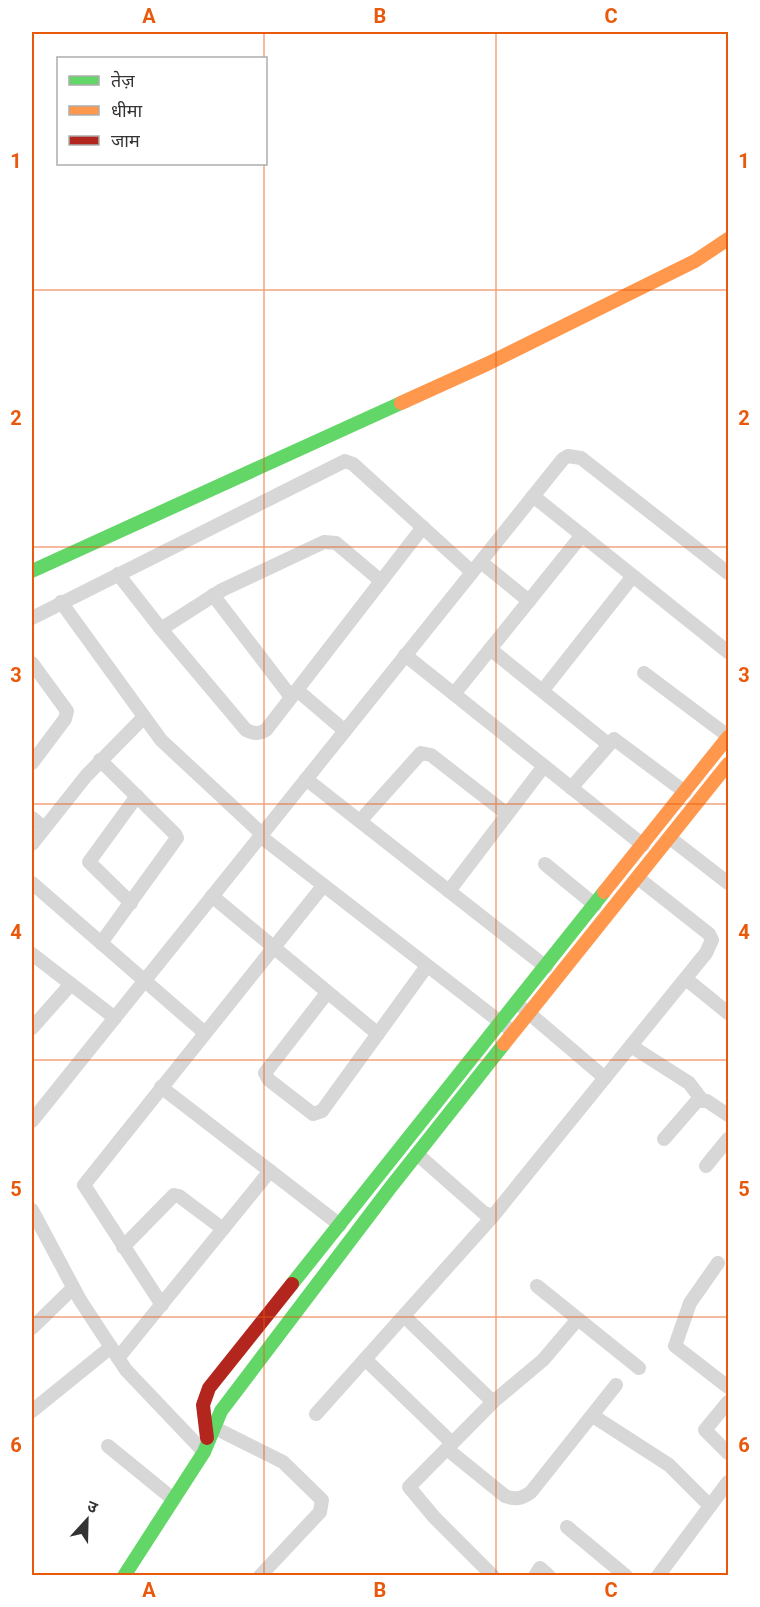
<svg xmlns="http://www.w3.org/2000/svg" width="760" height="1607" viewBox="0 0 760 1607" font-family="Roboto,'Noto Sans Devanagari',sans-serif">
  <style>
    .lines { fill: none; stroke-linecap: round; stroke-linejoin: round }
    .street { stroke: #d7d7d7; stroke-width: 14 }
    .fast { stroke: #63d668; stroke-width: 14 }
    .slow { stroke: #ff974d; stroke-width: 14 }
    .jam { stroke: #b3261e; stroke-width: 14 }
    .grid { fill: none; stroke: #e8590c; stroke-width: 1.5; stroke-opacity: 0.55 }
    .neatline { fill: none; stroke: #e8590c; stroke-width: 2 }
    .grid-label { font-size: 20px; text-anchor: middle; font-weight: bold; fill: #e8590c }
  </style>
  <rect width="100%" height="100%" fill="#fff"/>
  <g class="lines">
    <g class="street">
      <path d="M533,496L728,652"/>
      <path d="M481,562L529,601"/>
      <path d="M118,574L161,629L246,730C254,734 259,734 266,730L423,527"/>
      <path d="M213,595L291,697"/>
      <path d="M61,602L161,740L262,834"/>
      <path d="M32,618L345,461L353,464L472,572"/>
      <path d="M161,629L222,590L324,542L336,543L381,581"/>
      <path d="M490,649L608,744"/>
      <path d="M405,655L643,845"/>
      <path d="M32,663L67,711L65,719L32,763"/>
      <path d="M644,673L728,736"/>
      <path d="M297,690L345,731"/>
      <path d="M543,690L633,576"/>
      <path d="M454,694L582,535"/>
      <path d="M100,760L175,834L177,838L101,943"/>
      <path d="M306,779L546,967"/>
      <path d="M571,788L614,739L685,792"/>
      <path d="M32,818L44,828"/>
      <path d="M360,821L421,753L431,755L507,814"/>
      <path d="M260,836L508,1028"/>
      <path d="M670,838L728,883"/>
      <path d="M32,844L86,776L144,717"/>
      <path d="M545,864L595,905"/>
      <path d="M32,883L205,1033"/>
      <path d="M449,891L544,766"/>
      <path d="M212,896L378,1034"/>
      <path d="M131,903L89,862L137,796"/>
      <path d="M32,954L115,1018"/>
      <path d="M686,979L728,1013"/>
      <path d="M327,993L265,1073L269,1080L313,1114L322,1111L427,966"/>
      <path d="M524,1009L605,1078"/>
      <path d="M32,1028L71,984"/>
      <path d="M631,1046L689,1083L702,1100"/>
      <path d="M161,1087L340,1225"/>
      <path d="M32,1121L563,459L568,456L581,458L728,573"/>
      <path d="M664,1139L697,1101H707L728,1115"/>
      <path d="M417,1154L484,1213L493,1216L706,953L712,940L709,934L638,878"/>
      <path d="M706,1166L728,1139"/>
      <path d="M32,1210L80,1300L126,1370L204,1452"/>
      <path d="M123,1247L174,1195L179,1196L223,1229"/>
      <path d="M718,1263L690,1303L675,1346L728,1387"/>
      <path d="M537,1286L639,1368"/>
      <path d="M162,1305L84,1185L323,886"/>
      <path d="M404,1316L493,1402"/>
      <path d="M32,1328L73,1288"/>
      <path d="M118,1358L270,1171"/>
      <path d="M365,1359L452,1443"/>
      <path d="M728,1402L705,1430L728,1453"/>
      <path d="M32,1411L111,1347"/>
      <path d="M316,1414L493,1216"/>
      <path d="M593,1416L669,1465L710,1506"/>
      <path d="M213,1427L283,1462L322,1500L320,1512L260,1576"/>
      <path d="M108,1446L173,1499"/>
      <path d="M447,1449L505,1496C516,1500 521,1499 531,1492L616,1385"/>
      <path d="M567,1527L626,1576"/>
      <path d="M493,1576L434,1517L409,1487L493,1402L543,1360L578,1319"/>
      <path d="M535,1576L540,1568L549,1576"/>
      <path d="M658,1576L728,1482"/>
    </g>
    <g class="fast">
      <path d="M32,571L401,403"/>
      <path d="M292,1284L604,892"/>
      <path d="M124,1576L204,1452L221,1411L390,1188L504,1044"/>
    </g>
    <g class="slow">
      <path d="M401,403L487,364L695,261L728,239"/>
      <path d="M604,892L728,737"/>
      <path d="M504,1044L728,764"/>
    </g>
    <path class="jam" d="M207,1438L203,1405L209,1388L292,1284"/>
  </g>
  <path class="grid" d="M264,32V58M496,32V1576M264,164V1576M32,290H728M32,547H728M32,804H728M32,1060H728M32,1317H728"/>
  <rect width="760" height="1607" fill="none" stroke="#ffffff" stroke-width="66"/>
  <rect x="57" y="57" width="210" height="108" fill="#ffffff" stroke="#adadad" stroke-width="1.5"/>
  <rect x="69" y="76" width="30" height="9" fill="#63d668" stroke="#adadad" stroke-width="1.5"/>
  <text x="111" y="87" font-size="18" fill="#333333">तेज़</text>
  <rect x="69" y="106" width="30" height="9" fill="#ff974d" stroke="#adadad" stroke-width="1.5"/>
  <text x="111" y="117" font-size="18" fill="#333333">धीमा</text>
  <rect x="69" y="136" width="30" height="9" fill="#b3261e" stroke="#adadad" stroke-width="1.5"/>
  <text x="111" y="147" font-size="18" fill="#333333">जाम</text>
  <g transform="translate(87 1520) rotate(22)" stroke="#ffffff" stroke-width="4.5" paint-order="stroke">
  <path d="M0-4.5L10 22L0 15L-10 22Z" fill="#333333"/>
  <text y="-9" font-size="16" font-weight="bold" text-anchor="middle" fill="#333333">उ</text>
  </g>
  <rect x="33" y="33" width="694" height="1541" class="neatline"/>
  <g class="grid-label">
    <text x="149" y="23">A</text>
    <text x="380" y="23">B</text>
    <text x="611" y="23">C</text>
    <text x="16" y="168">1</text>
    <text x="744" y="168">1</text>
    <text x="16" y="425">2</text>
    <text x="744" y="425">2</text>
    <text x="16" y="682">3</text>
    <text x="744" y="682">3</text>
    <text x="16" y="939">4</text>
    <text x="744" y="939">4</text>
    <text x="16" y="1196">5</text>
    <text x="744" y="1196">5</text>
    <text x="16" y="1452">6</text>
    <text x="744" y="1452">6</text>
    <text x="149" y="1597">A</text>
    <text x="380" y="1597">B</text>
    <text x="611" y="1597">C</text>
  </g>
</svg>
